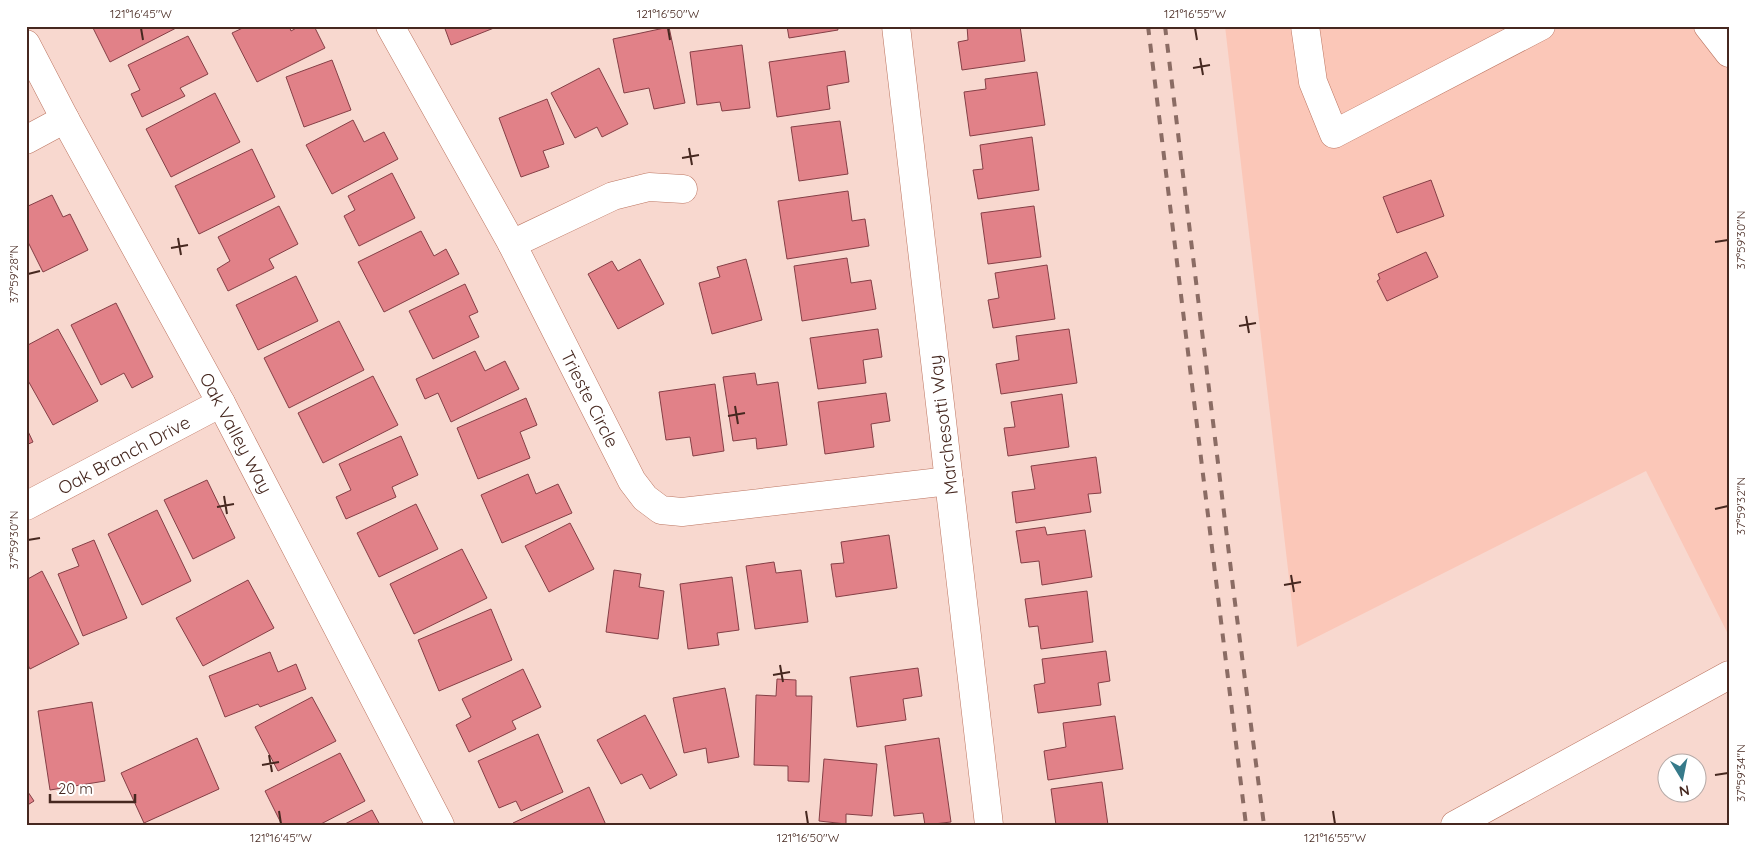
<svg xmlns="http://www.w3.org/2000/svg" width="1755" height="851" viewBox="0 0 1755 851" font-family="Quicksand,sans-serif">
  <style>
    .built { fill: #fbc7b8 }
    .building { fill: #e18188; stroke: #853f46 }
    .lines { fill: none; stroke-linecap: round; stroke-linejoin: round }
    .minor-casing { stroke: #bc7561; stroke-width: 29 }
    .minor { stroke: #fff; stroke-width: 28 }
    .rail { stroke: #8b6c64; stroke-width: 4; stroke-dasharray: 9 9; stroke-linecap: butt }
    .ticks { fill: none; stroke: #462820; stroke-width: 2 }
    .labels { text-anchor: middle; dominant-baseline: central; stroke-width: 4; stroke-linejoin: round; paint-order: stroke }
    .street-label { font-size: 18px; fill: #462820; stroke: #fff }
    .neatline { fill: none; stroke: #462820; stroke-width: 2 }
    .ticks-label { font-size: 12px; text-anchor: middle; fill: #462820 }
  </style>
  <rect width="100%" height="100%" fill="#f8d8cf"/>
  <path class="built" d="M1225,26H1729V636L1646,471L1297,647Z"/>
  <g class="building">
    <path d="M92,26H180L110,62Z"/>
    <path d="M247,26H289L291,31L300,26H314L325,48L257,82L232,33Z"/>
    <path d="M444,26H499L451,45Z"/>
    <path d="M787,26H837L838,30L789,38Z"/>
    <path d="M967,26H1020L1025,61L962,70L958,42L968,40Z"/>
    <path d="M669,27L685,103L654,109L649,88L624,93L613,39Z"/>
    <path d="M188,36L208,74L180,88L185,96L142,117L131,94L140,90L128,65Z"/>
    <path d="M742,45L750,108L722,111L720,102L697,105L690,52Z"/>
    <path d="M845,51L849,82L827,86L830,109L777,117L769,62Z"/>
    <path d="M332,60L351,110L304,127L286,77Z"/>
    <path d="M599,68L628,124L602,137L597,127L575,138L551,93Z"/>
    <path d="M1037,72L1045,125L970,136L964,92L986,89L985,79Z"/>
    <path d="M215,93L240,142L171,177L146,129Z"/>
    <path d="M547,99L564,144L543,151L549,167L521,177L499,118Z"/>
    <path d="M353,120L364,142L384,132L398,159L332,194L306,145Z"/>
    <path d="M840,121L848,174L799,181L791,127Z"/>
    <path d="M1032,137L1039,190L978,199L973,170L983,169L980,145Z"/>
    <path d="M252,149L275,197L199,234L175,186Z"/>
    <path d="M392,173L415,218L359,246L344,216L355,210L348,196Z"/>
    <path d="M1431,180L1444,216L1397,233L1383,197Z"/>
    <path d="M848,191L852,221L865,219L869,246L787,259L778,201Z"/>
    <path d="M52,195L63,217L70,214L88,250L43,272L26,238V207Z"/>
    <path d="M279,206L298,244L269,259L274,268L228,291L217,269L230,261L218,237Z"/>
    <path d="M1034,206L1041,257L988,264L981,213Z"/>
    <path d="M421,231L434,256L446,249L459,274L384,312L358,262Z"/>
    <path d="M1426,252L1438,277L1387,301L1377,281L1380,279L1378,274Z"/>
    <path d="M847,258L851,283L871,280L876,309L802,321L794,266Z"/>
    <path d="M640,259L664,304L618,329L588,274L612,261L618,271Z"/>
    <path d="M746,259L762,320L712,334L699,283L720,277L717,267Z"/>
    <path d="M1047,265L1055,319L993,328L988,300L999,298L995,273Z"/>
    <path d="M296,276L318,321L258,350L236,305Z"/>
    <path d="M465,284L478,312L469,316L479,337L433,359L409,311Z"/>
    <path d="M116,303L153,377L132,388L124,373L101,385L71,325Z"/>
    <path d="M339,321L364,370L289,408L264,358Z"/>
    <path d="M58,329L98,401L53,425L26,377V346Z"/>
    <path d="M878,329L882,357L863,360L866,383L818,389L810,338Z"/>
    <path d="M1069,329L1077,383L1001,394L996,364L1019,360L1016,336Z"/>
    <path d="M475,351L485,371L505,361L519,389L451,422L438,393L425,399L416,379Z"/>
    <path d="M755,373L757,385L778,382L787,445L757,449L756,438L733,441L723,377Z"/>
    <path d="M373,376L398,425L323,463L298,413Z"/>
    <path d="M715,384L724,451L693,456L690,437L666,440L659,392Z"/>
    <path d="M886,393L890,421L871,424L874,447L825,454L818,402Z"/>
    <path d="M1062,394L1069,447L1008,456L1004,428L1015,427L1011,402Z"/>
    <path d="M526,398L537,425L520,432L530,458L478,479L457,428Z"/>
    <path d="M26,427L33,442L26,445Z"/>
    <path d="M401,436L418,475L392,487L396,497L346,519L336,497L351,490L339,464Z"/>
    <path d="M1096,457L1101,493L1088,494L1091,512L1016,523L1012,492L1035,489L1031,466Z"/>
    <path d="M528,474L536,494L558,484L572,513L502,543L481,495Z"/>
    <path d="M207,480L235,538L193,559L164,500Z"/>
    <path d="M416,504L438,549L379,577L357,533Z"/>
    <path d="M157,510L191,581L142,605L108,534Z"/>
    <path d="M570,523L594,569L549,592L525,546Z"/>
    <path d="M1045,527L1047,535L1085,530L1092,577L1042,585L1039,561L1021,563L1016,531Z"/>
    <path d="M889,535L897,588L836,597L831,564L844,563L841,542Z"/>
    <path d="M94,540L127,618L83,636L58,574L79,566L72,549Z"/>
    <path d="M462,549L487,598L414,634L390,584Z"/>
    <path d="M774,562L776,573L801,570L808,622L755,629L746,566Z"/>
    <path d="M614,570L641,574L639,587L664,591L658,639L606,632Z"/>
    <path d="M42,571L79,644L30,669L26,661V580Z"/>
    <path d="M732,577L739,630L717,633L719,645L688,649L680,584Z"/>
    <path d="M248,580L274,628L203,666L176,618Z"/>
    <path d="M1087,591L1093,642L1041,649L1038,626L1029,627L1025,599Z"/>
    <path d="M491,609L512,660L439,691L418,640Z"/>
    <path d="M1106,651L1110,681L1098,683L1101,705L1038,713L1034,685L1045,683L1042,659Z"/>
    <path d="M270,652L278,672L296,664L306,689L260,707L258,704L225,717L209,676Z"/>
    <path d="M918,668L922,696L903,699L906,720L857,727L850,677Z"/>
    <path d="M523,669L541,707L512,721L516,729L469,752L456,725L471,717L462,699Z"/>
    <path d="M777,679L796,680V696H812L809,782L788,781V766L754,765L756,695L776,696Z"/>
    <path d="M725,688L739,757L708,763L706,748L684,753L673,698Z"/>
    <path d="M312,697L336,741L278,771L255,727Z"/>
    <path d="M92,702L105,781L50,790L38,711Z"/>
    <path d="M645,715L677,775L650,789L642,774L621,784L597,740Z"/>
    <path d="M1115,716L1123,769L1048,780L1044,751L1066,747L1063,723Z"/>
    <path d="M538,734L563,792L521,811L516,801L499,808L478,761Z"/>
    <path d="M197,738L219,789L144,823L121,773Z"/>
    <path d="M939,738L951,822L925,825L923,813L894,816L885,746Z"/>
    <path d="M340,753L365,801L319,825H282L265,791Z"/>
    <path d="M824,759L877,764L872,816L846,814V824L819,821Z"/>
    <path d="M1102,782L1108,825H1056L1051,789Z"/>
    <path d="M589,787L606,825H514L513,823Z"/>
    <path d="M26,789L34,801L26,806Z"/>
    <path d="M372,810L380,825H343Z"/>
  </g>
  <g class="lines">
    <g class="minor-casing">
      <g id="minor">
        <path d="M390,26L512,244L632,481L645,498L661,510L682,512L949,481"/>
        <path d="M896,26L989,825"/>
        <path d="M1305,26L1313,82L1334,134L1541,26"/>
        <path d="M1708,26L1729,53"/>
        <path d="M26,44L65,119L221,403L440,825"/>
        <path d="M26,140L65,119"/>
        <path d="M512,244L613,196L649,187L683,189"/>
        <path d="M26,506L221,403"/>
        <path d="M1455,825L1729,675"/>
      </g>
    </g>
    <use href="#minor" class="minor"/>
    <g class="rail">
      <path d="M1148,26L1246,825"/>
      <path d="M1165,26L1234,595L1264,825"/>
    </g>
  </g>
  <path class="ticks" d="M141,28L143,40M668,28L670,40M1195,28L1197,40M1200,58L1203,75M1193,68L1210,65M689,148L692,165M682,158L699,155M178,238L181,255M1715,242L1728,240M171,248L188,245M28,274L40,271M1246,316L1249,333M1239,326L1256,323M735,406L738,424M728,416L745,413M224,496L227,514M217,507L234,504M1715,509L1728,506M28,540L40,538M1291,575L1294,592M1284,585L1301,582M780,665L783,682M773,675L790,672M269,755L272,772M262,765L279,762M1715,775L1728,773M279,811L281,824M806,811L808,824M1333,811L1335,824"/>
  <g class="labels">
    <g class="street-label">
      <text transform="translate(590 399) rotate(63)">Trieste Circle</text>
      <text transform="translate(943 425) rotate(-97)">Marchesotti Way</text>
      <text transform="translate(236 433) rotate(62)">Oak Valley Way</text>
      <text transform="translate(124 455) rotate(-28)">Oak Branch Drive</text>
    </g>
  </g>
  <rect width="1755" height="851" fill="none" stroke="#ffffff" stroke-width="55"/>
  <g transform="translate(1682 778) rotate(170)"><circle r="24" fill="#ffffff" stroke="#b5a9a6"/>
  <path d="M0-4L9 19L0 12L-9 19Z" fill="#367a8a"/>
  <text y="-8" font-size="14" font-weight="bold" text-anchor="middle" fill="#462820">N</text>
  </g>
  <path d="M50 794v8h85v-8" fill="none" stroke="#462820" stroke-width="2.5"/>
  <text x="58" y="794" font-size="15" fill="#462820" stroke="#ffffff" stroke-width="4" paint-order="stroke">20 m</text>
  <rect x="28" y="28" width="1700" height="796" class="neatline"/>
  <g class="ticks-label">
    <text x="141" y="18">121°16'45"W</text>
    <text x="668" y="18">121°16'50"W</text>
    <text x="1195" y="18">121°16'55"W</text>
    <text transform="translate(1741 240) rotate(-90)" y="4">37°59'30"N</text>
    <text transform="translate(14 274) rotate(-90)" y="4">37°59'28"N</text>
    <text transform="translate(1741 506) rotate(-90)" y="4">37°59'32"N</text>
    <text transform="translate(14 540) rotate(-90)" y="4">37°59'30"N</text>
    <text transform="translate(1741 773) rotate(-90)" y="4">37°59'34"N</text>
    <text x="281" y="842">121°16'45"W</text>
    <text x="808" y="842">121°16'50"W</text>
    <text x="1335" y="842">121°16'55"W</text>
  </g>
</svg>
